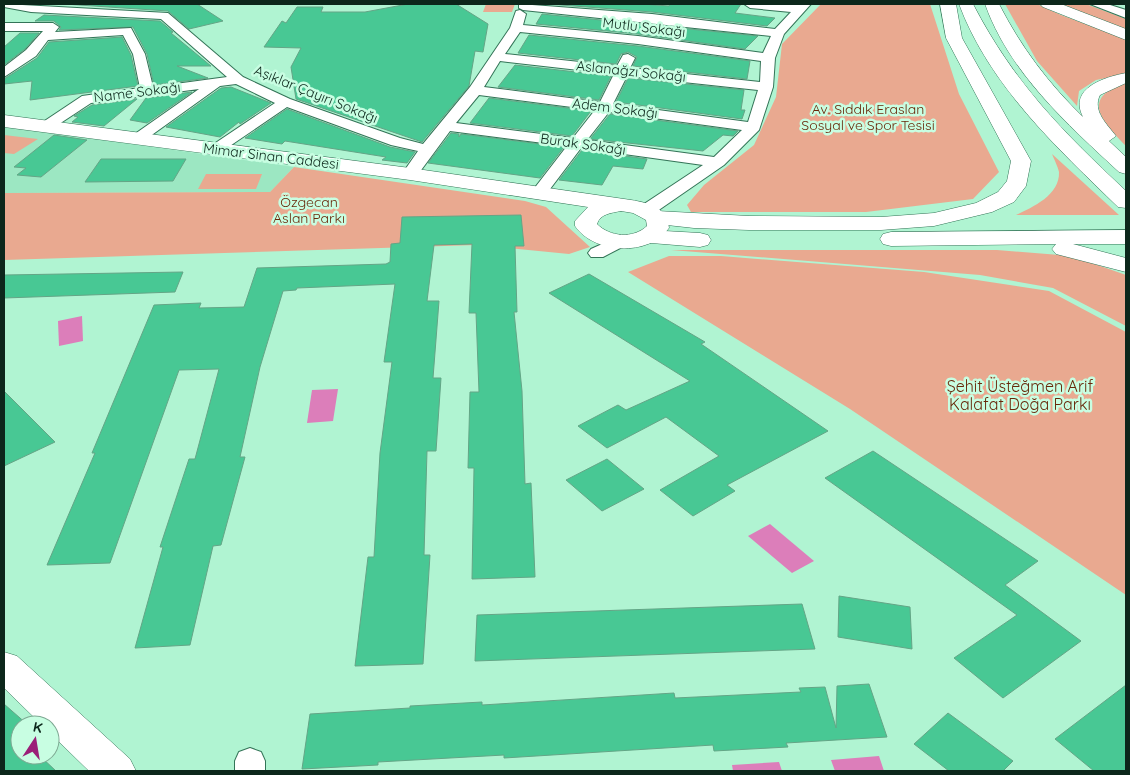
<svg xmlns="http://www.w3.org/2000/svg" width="1130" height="775" viewBox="0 0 1130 775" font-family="Quicksand,sans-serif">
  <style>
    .built { fill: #9ce7c2 }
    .green { fill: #e9a990 }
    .water { fill: #dc7eba }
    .building { fill: #48c894; stroke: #64a586 }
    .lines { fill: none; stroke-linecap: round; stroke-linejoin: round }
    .minor-casing { stroke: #337457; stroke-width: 2 }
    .secondary-casing { stroke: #337457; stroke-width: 1 }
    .motorway-casing { stroke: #337457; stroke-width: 1 }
    .minor { fill: #fff; fill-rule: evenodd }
    .secondary { fill: #fff; fill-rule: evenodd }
    .motorway { fill: #fff; fill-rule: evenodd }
    .labels { text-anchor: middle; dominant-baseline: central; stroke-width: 5; stroke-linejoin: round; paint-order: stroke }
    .far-street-label { font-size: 14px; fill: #0c271b; stroke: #c8fee2 }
    .far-park-label { font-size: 14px; fill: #68280a; stroke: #c8fee2 }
    .park-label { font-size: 16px; fill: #68280a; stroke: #c8fee2 }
  </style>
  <rect width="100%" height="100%" fill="#b0f4d2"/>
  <path class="built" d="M4,126L294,167L270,192L4,193Z"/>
  <g class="green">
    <path d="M486,4H515L512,12H483Z"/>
    <path d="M821,4H930L959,94L999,172L973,199L866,212H691L687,205L704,185L754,145L776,97L782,44Z"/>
    <path d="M1005,4H1037L1061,15L1126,39V74L1096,80L1079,91L1077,106L1037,61Z"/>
    <path d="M1056,4H1086L1126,19V31Z"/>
    <path d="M1126,83V146C1103,122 1079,98 1126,83Z"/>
    <path d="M4,135L38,139L14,154L4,153Z"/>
    <path d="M1052,154L1119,215H1016C1033,207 1060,195 1059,172C1058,167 1054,159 1052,154Z"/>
    <path d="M294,167L525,201L546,207L590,247L569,254L476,245L4,260V193L270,192Z"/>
    <path d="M206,174H262L256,189H198Z"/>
    <path d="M671,250H997L1072,256L1126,275V326L1053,288L980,275Z"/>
    <path d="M669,256H721L924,272L1049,291L1126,332V595L850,409L628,272Z"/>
  </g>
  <g class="water">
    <path d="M82,316L83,341L59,346L58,321Z"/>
    <path d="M338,389L333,421L307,423L312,390Z"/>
    <path d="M770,524L814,561L792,573L748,536Z"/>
    <path d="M879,756L884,771H835L831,760Z"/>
    <path d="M779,762L782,771H733L732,765Z"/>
  </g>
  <g class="building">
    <path d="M64,4H197L223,21L189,29L168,11Z"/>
    <path d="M408,4H456L488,24L483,52L475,51L469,86L422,142L296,99L291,67L301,48L264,47L282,21L286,23L297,7H323L321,12H365Z"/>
    <path d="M548,4H642L669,6L670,4H741L735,13L775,18L767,26L652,12Z"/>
    <path d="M542,14L758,36L745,49L638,34L536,24Z"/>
    <path d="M44,15L160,21L173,32L171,33L211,66H177L208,78L154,85L147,54L133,27L59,30L61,27L54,21H35Z"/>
    <path d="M20,33H39L25,49L4,65V47Z"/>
    <path d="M529,35L638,46L750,61L747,79L633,66L637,57L628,52L621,54L616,64L518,53Z"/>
    <path d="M122,37L131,55L138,86L30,100L32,81L4,84V79L37,58L49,42Z"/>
    <path d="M515,65L611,76L599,100L498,87Z"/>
    <path d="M628,78L744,90L741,110H745L742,119L616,102Z"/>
    <path d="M231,87L271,103L240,124L239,122L220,137L166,127L221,88Z"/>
    <path d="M192,92L147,123L130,120L146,98Z"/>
    <path d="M489,98L591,111L572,136L470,123Z"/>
    <path d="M137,99L104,126L72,122L78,117L74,116L92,105Z"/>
    <path d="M287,109L390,147L415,152L407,163L382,160L386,157L285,141L282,144L245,138Z"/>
    <path d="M610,114L738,131L733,136L723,135L703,151L590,139Z"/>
    <path d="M451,133L459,134V137L461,134L564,147L540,178L428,163Z"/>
    <path d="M54,135L87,140L41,177L17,175L26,168L14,167Z"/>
    <path d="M582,150L647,159L643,169L613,166L602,185L559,180Z"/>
    <path d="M101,159H186L173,181L85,182Z"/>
    <path d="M521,215L524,246H515L517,312H514L522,391L525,484L531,483L535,577L472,579L474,468H468L470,392H479L476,313H469L472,244L434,245L427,301H439L433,378H441L436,451H427L424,555H430L423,664L355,666L368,557H374L380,453L392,362H384L395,284L297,288L296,290L283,291L260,367L240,457H245L221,545L213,546L190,645L135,648L163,547H160L189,459H195L219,369L179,370L110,563L47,565L95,453H92L154,305L201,303L199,308L244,307L257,268L386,264L390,262L391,244L400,243L402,217Z"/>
    <path d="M183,272L175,292L4,298V275Z"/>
    <path d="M589,274L705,342L701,344L828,431L727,485L735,491L693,516L660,490L719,456L666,417L607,448L578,426L618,405L626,410L690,381L549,293Z"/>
    <path d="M4,391L55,442L4,466Z"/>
    <path d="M873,451L1038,561L1005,585L1081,641L1003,698L954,658L1017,615L825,478Z"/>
    <path d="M607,459L644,489L602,511L566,480Z"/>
    <path d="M839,596L910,607L912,649L838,637Z"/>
    <path d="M802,604L815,649L475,661L477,615Z"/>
    <path d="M869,684L887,737L786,743L788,747L714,751L713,745L504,758V755L378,762V765L302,769L310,714L410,708V706L482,702V705L674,693L675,698L801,692L799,688L825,687L836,728L837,686Z"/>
    <path d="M1126,685V771H1094L1055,739Z"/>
    <path d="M4,704L28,725H20V755H39L56,771H4Z"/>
    <path d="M948,713L1013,761L1003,771H949L914,744Z"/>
  </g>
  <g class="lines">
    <g class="minor-casing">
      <g id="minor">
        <path d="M4,4L168,13L243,77L290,99L400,138L423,144L470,87L510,28L516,11L520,10L526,14L523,25L638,36L763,53L771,36L523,10L519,8V4L652,14L775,29L791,12L750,8L744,4H811L784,34L775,58L773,87L759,130L724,165L653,214H641L639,210L641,206L703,165L581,148L544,197H532L530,194L567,146L450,131L416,177L410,179L402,174L418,151L391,145L287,107L221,152H211L208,149L211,146L275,103L236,84L220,86L142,142H132L129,139L132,136L199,89L91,103L50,130H40L38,127L40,124L82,96L140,88L133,54L123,35L48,40L36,56L4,77V67L26,50L43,31H4V23H53L59,27L55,32L131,28L145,54L153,87L227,77L161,19L31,12L4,7ZM520,32L638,44L761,61L760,82L630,68L635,58L628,54L623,55L617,66L505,54ZM500,61L614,74L600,102L484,87ZM627,76L758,90L748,122L613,104ZM479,95L595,110L573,138L456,123ZM609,112L742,130L714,157L587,140Z"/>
        <path d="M1090,4H1107L1126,10V18Z"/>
        <path d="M620,236L626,237L629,241L626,245L603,257H591L588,253L591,249Z"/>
        <path d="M250,748L261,752L265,761V771H235V761L239,752Z"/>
      </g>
    </g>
    <g class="secondary-casing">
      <g id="secondary">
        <path d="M4,115L410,168L631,200C649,203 667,207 669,228C649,257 594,254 575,226V221L588,207L410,180L4,127ZM621,211L633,213L646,220L647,226C633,239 610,237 597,224C600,214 611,213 621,211Z"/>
        <path d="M4,652L17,656L130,759L136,771H89L50,733V725H42L4,688Z"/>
      </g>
    </g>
    <g class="motorway-casing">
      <g id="motorway">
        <path d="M940,4H956L962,38L1031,161L1026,186L1014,202L992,212L934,226L881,230H749L694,228L649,223L646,218L649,213L657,211L749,216L881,217L934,213L976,203L998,192L1007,181L1011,161L946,38Z"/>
        <path d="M959,4H973C1014,83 1062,131 1126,191V208L1118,207C1057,148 989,85 959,4Z"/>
        <path d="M985,4H999C1021,47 1048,83 1083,117C1068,88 1105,77 1126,73V83L1100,95C1092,111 1107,124 1116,136L1109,141L1126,157V174L1119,172C1067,124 1009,72 985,4Z"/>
        <path d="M1040,4H1061L1126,29V40L1043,7Z"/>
        <path d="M647,230L700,233L708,235L711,240L708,245L700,247L639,242L636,237L639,232Z"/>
        <path d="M1126,230V244H1073L1126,258V272L1056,254L1052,249L1056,244L891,246L883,244L880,239L883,234L891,232Z"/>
      </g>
    </g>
    <use href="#minor" class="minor"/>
    <use href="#secondary" class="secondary"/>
    <use href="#motorway" class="motorway"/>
  </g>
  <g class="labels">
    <g class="far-street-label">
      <text transform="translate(644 27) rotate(7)">Mutlu Sokağı</text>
      <text transform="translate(631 71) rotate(6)">Aslanağzı Sokağı</text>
      <text transform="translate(137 92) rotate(-7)">Name Sokağı</text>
      <text transform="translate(316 94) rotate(22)">Aşıklar Çayırı Sokağı</text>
      <text transform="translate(615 108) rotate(7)">Adem Sokağı</text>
      <text transform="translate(583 144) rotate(8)">Burak Sokağı</text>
      <text transform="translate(271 156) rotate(7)">Mimar Sinan Caddesi</text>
    </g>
    <g class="far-park-label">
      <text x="868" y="109">Av. Sıddık Eraslan<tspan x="868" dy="16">Sosyal ve Spor Tesisi</tspan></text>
      <text x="309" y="202">Özgecan<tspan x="309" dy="16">Aslan Parkı</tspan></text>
    </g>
    <g class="park-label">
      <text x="1020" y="386">Şehit Üsteğmen Arif<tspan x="1020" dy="18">Kalafat Doğa Parkı</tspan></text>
    </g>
  </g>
  <rect width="1130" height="775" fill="none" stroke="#0c271b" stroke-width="10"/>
  <g transform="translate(35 740) rotate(12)"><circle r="24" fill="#c8fee2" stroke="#7da892"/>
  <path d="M0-4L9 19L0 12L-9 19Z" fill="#9b2078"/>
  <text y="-8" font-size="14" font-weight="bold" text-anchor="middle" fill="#0c271b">K</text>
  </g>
</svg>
